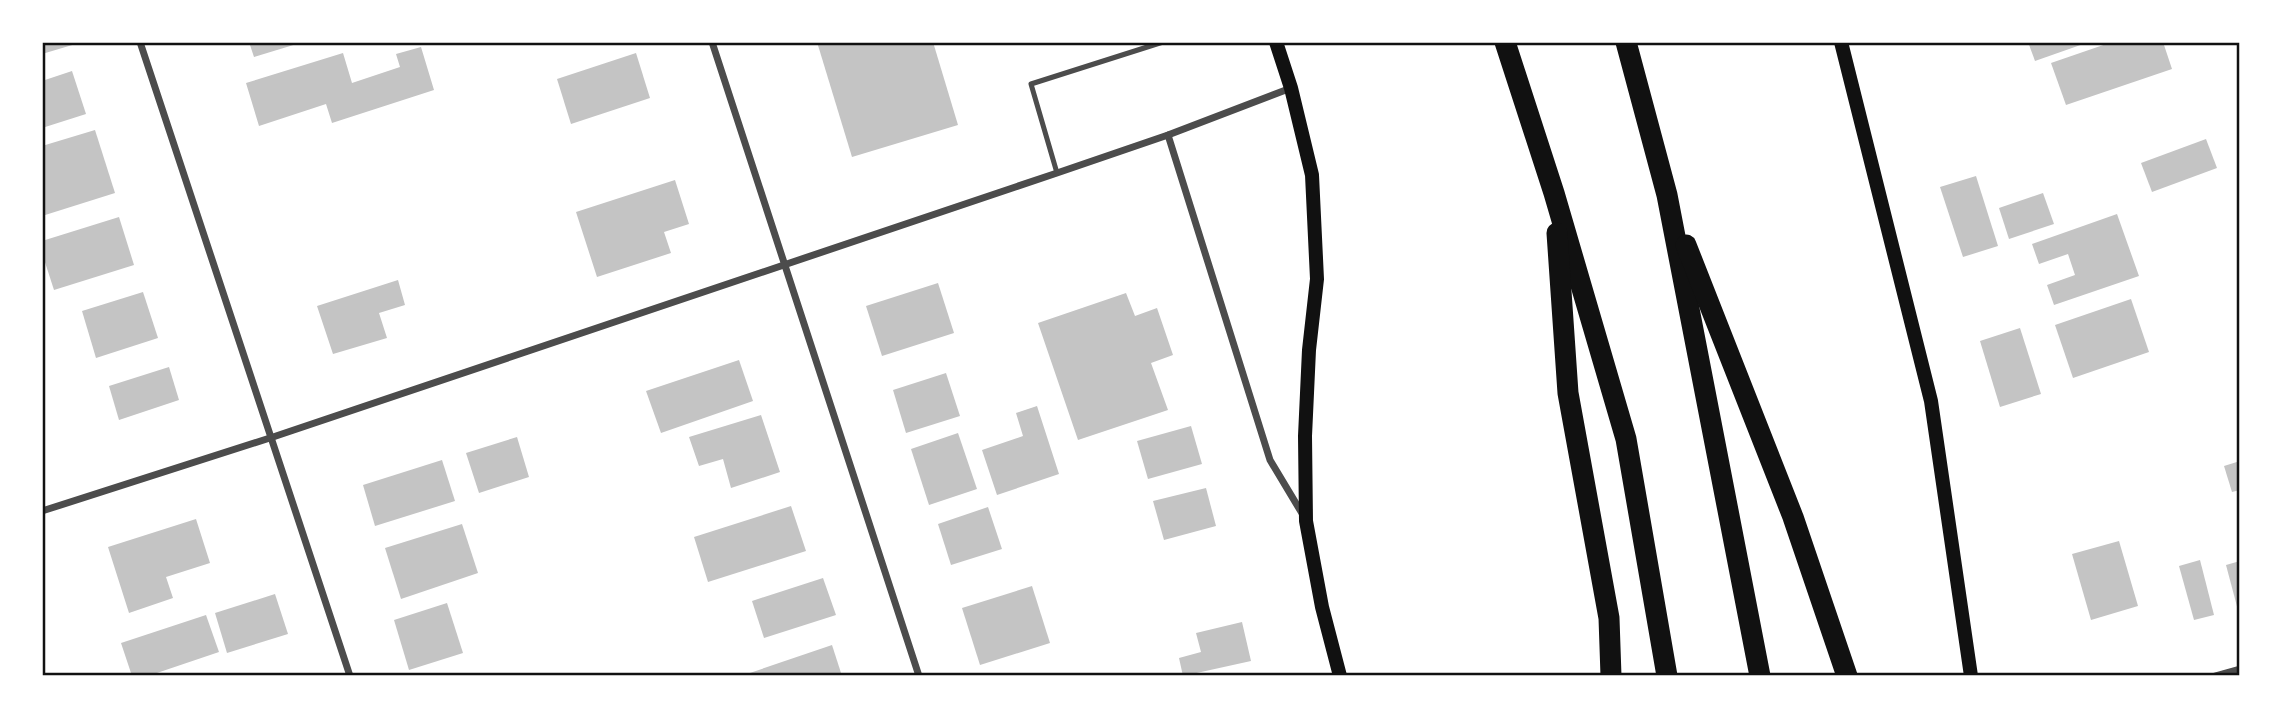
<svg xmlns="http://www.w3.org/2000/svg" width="2282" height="718" viewBox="0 0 2282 718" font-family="Inter,sans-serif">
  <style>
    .building { fill: #c4c4c4 }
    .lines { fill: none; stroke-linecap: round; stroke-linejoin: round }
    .service { stroke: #4c4c4c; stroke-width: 5 }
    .minor { stroke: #4c4c4c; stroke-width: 7 }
    .secondary { stroke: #111; stroke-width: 14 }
    .motorway { stroke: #111; stroke-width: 21 }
    .neatline { fill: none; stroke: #111; stroke-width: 2.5 }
  </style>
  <rect width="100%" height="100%" fill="#fff"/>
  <g class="building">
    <path d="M42,42H79V43L42,54Z"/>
    <path d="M249,42H300V43L254,57Z"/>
    <path d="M817,42H933L958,125L852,157Z"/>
    <path d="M2028,42H2089L2035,61Z"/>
    <path d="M2112,42H2163L2172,69L2066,105L2051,63Z"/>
    <path d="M421,47L434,90L332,123L326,104L259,126L246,83L343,53L352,83L400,67L396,54Z"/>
    <path d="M636,53L650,98L571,124L557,79Z"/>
    <path d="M72,71L86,114L42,128V81Z"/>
    <path d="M95,130L115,193L42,216V146Z"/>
    <path d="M2206,139L2217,168L2152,192L2141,163Z"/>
    <path d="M1976,176L1998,246L1963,257L1940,187Z"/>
    <path d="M675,180L689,224L664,232L671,253L597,277L576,212Z"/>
    <path d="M2043,193L2054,224L2009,239L1999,208Z"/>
    <path d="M2117,214L2139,276L2054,305L2047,285L2075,275L2068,254L2039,264L2032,244Z"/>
    <path d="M119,217L134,265L54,290L42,253V241Z"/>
    <path d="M398,280L405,305L379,313L387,338L333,354L317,306Z"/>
    <path d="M938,283L954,333L882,356L866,306Z"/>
    <path d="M143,292L158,338L96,358L82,311Z"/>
    <path d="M1126,293L1135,316L1157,308L1173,355L1151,363L1168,410L1078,440L1038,323Z"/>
    <path d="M2131,299L2149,352L2073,378L2055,325Z"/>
    <path d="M2020,328L2041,394L2000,407L1980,341Z"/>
    <path d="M739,360L753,401L661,433L646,391Z"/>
    <path d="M169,367L179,400L119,420L109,386Z"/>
    <path d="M946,373L960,416L906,433L893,390Z"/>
    <path d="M1037,406L1059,474L997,495L982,450L1023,436L1016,413Z"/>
    <path d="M761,415L780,472L731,488L723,459L699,466L689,437Z"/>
    <path d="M1191,426L1202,464L1148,479L1137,441Z"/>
    <path d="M958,433L977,489L929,505L911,449Z"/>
    <path d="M517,437L529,477L479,493L466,453Z"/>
    <path d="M442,460L455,501L375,526L363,485Z"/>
    <path d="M2240,461V490L2232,492L2224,466Z"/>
    <path d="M1206,488L1216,526L1164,540L1153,501Z"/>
    <path d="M791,506L806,551L708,582L694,537Z"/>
    <path d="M988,507L1002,549L951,565L938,524Z"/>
    <path d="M196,519L210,563L166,577L173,598L129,613L108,547Z"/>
    <path d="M462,524L478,573L401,599L385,548Z"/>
    <path d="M2119,541L2138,606L2091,620L2072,554Z"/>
    <path d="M2200,560L2214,615L2194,620L2179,566Z"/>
    <path d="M2240,561V613L2239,614L2226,565Z"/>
    <path d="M823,578L836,615L764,638L752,601Z"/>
    <path d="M1032,586L1050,643L980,665L962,608Z"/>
    <path d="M275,594L288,634L227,653L215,613Z"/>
    <path d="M447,603L463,653L409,670L394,620Z"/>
    <path d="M206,615L219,652L148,676H132L121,643Z"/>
    <path d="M1242,622L1251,661L1183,676L1179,658L1201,652L1196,633Z"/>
    <path d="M832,645L842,676H741Z"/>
  </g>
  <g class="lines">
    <path class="service" d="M1057,173L1031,84L1163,42"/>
    <g class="minor">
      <path d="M140,42L350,676"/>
      <path d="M712,42L919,676"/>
      <path d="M1168,135L1270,460L1303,515"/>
      <path d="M42,511L273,437L1057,173L1168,135L1291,88"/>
      <path d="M2215,676L2240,669"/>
    </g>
    <g class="secondary">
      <path d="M1276,42L1291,88L1312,175L1317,279L1309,350L1305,436L1306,521L1322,607L1340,676"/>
      <path d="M1841,42L1931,401L1971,676"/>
    </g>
    <g class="motorway">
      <path d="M1505,42L1554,193L1626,439L1667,676"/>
      <path d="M1626,42L1667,195L1760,676"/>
      <path d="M1557,233L1568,393L1609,618L1611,676"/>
      <path d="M1686,245L1793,517L1847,676"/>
    </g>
  </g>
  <rect width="2282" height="718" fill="none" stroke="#ffffff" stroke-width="88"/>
  <rect x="44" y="44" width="2194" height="630" class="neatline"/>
</svg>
